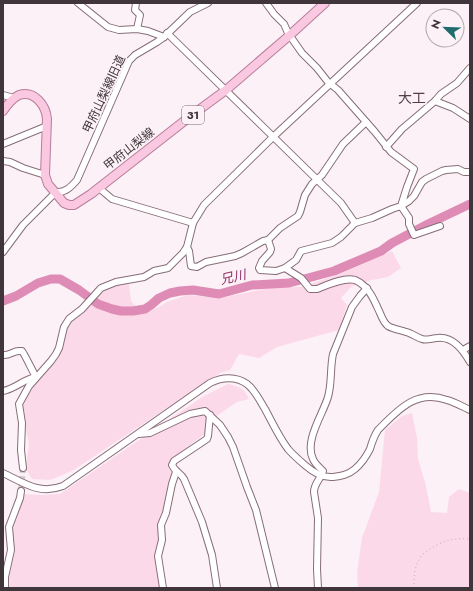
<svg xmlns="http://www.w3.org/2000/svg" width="473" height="591" viewBox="0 0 473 591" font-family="Jost,'Noto Sans JP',sans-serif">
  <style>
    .green { fill: #fcd9e9 }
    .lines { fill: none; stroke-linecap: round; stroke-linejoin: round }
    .river { stroke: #de8bb5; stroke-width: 9 }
    .minor-tunnel { stroke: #d6cbd0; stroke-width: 6; stroke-dasharray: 6 3; stroke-linecap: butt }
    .minor-casing { stroke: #876d79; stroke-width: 8 }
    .major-casing { stroke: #b77d9a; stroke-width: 10 }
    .path { stroke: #bbb0b5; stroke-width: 1; stroke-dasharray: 1 3; stroke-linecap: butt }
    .minor { stroke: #fff; stroke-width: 6 }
    .major { stroke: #fac8e1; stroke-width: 8 }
    .labels { text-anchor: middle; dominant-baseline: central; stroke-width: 3.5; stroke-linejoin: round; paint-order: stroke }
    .shield { fill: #fcf1f6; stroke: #786d72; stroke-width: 1 }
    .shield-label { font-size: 11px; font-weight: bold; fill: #40353a }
    .street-label { font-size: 12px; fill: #40353a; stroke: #fcf1f6 }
    .water-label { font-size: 13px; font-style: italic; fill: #8d2c64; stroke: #fcf1f6 }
    .quarter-label { font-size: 14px; fill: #543d48; stroke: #fcf1f6 }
  </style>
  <rect width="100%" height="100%" fill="#fcf1f6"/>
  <g class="green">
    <path d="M392,251L401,268L388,277L372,280L352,286L341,298L347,305L339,330L277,347L259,358L239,354L230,370L220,373L72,471L50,480L32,479L26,469L29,443L24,422L22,407L28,393L55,360L65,332L71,321L104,291L119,284H129L131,301L143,314L157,308L169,301L188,295L221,298L275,287H301L340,274Z"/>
    <path d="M228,384C239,387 244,387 249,399L237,402L215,417L205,434L191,444L172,463L174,471L158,557L162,588H8L7,576L14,551L13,531L24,494L41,495L60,494L202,397Z"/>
    <path d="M412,413L417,438L418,459L426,486L431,512L447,513L449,497L459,489L470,493V588H358L357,572L362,538L379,492L385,430L402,416Z"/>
  </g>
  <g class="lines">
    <path class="river" d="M3,301L16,296L38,283L51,279H60L79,290L98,304L112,309L121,311H133L145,309L151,305L159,298L170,293L180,291L193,290L219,294L252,285L289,283L334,271L381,251L392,243L428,224L470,204"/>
    <path class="minor-tunnel" d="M21,491L23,468"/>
    <g class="minor-casing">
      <g id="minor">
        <path d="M78,3L108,27L119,30L137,29L148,31L164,37"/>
        <path d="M136,3L135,10L140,15L137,29"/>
        <path d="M266,3L274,14L284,24L288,33L302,53L317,68L328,82L338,90L375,132L391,152L414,169L407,187L401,206"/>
        <path d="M167,33L341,203L355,223"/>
        <path d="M3,95L14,98"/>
        <path d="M435,101L453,108L470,119"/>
        <path d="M3,144L47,126"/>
        <path d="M386,147L402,129L435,101L441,94L457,83L470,68"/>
        <path d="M3,161L10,162L23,168L45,175"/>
        <path d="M99,188L112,199L193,223"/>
        <path d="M401,206L409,218V224L414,235L440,226"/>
        <path d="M268,240L271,249L270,252L262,261L259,268L260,270L276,271L285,268L301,278L310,289H317C327,285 344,277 355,280C369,286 374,300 380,313C382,318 384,323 388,326C393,329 400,330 406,332C411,333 416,337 422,339C427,341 432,338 437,338C453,336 463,350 470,362"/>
        <path d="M187,247L189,251L191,266L197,267L206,262L235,256L242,253L263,241L268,240L280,228L298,216L300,212L305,195L312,184L322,175L343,144L366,122"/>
        <path d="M3,252L23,225L56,192C65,193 71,187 77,180L129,61L135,55L157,42L164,37L190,12L208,3"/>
        <path d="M285,268L296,260L301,251L332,243L341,237L355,223L372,218L392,209L401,206L409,201L414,196L422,182L426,179L442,171L446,170L458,169L464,172H470"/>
        <path d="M463,350L470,346"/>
        <path d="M3,355C9,356 13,351 19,351C20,351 21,351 22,351C24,353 34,374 36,377"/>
        <path d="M3,391C15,389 24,379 36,377"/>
        <path d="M210,415L208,436L207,439L174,461L172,465C175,472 181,473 184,479L202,522L212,555L217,588"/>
        <path d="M139,434L150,433L190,414L205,411L220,425L228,437L233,447L247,487L256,510L275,588"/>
        <path d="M23,468L21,450L22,423L19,404L29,386L51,361L56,354L59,348L64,327L69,319L82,309L101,288L116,282L144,277L154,271L168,268L183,253L187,247L193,223L204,205L273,137L417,3"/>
        <path d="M3,473C24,483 39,495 63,486L210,383C222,377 236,376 247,384C255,390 260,401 265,409C272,422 279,437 288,449C293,455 299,460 306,466C314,473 322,478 333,477C341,476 348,475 355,469C362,463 366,457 370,449C372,442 374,436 378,430C398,410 416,389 447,400C455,402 463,407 470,410"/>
        <path d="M5,588V577L11,550L9,527L20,498L21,491"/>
        <path d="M163,588L158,556L162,540L161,525L166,513L172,484L176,472"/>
        <path d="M318,588L317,569L318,518L314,492C314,483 321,479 323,471C319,467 315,464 313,459C304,441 323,414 328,397C332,383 330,368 333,354L352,307L360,296L367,288"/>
      </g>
    </g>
    <g class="major-casing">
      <path id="major" d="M3,111C7,105 13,98 19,95C35,90 46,106 47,119L45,175L48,184L64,203L69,205H74L91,194L192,115L226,90L290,35L325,3"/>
    </g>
    <path class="path" d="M414,588C414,578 414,567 420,558C422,554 426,552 429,550C442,540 454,538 470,539"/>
    <use href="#minor" class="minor"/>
    <use href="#major" class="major"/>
  </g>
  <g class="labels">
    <rect class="shield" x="182" y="106" width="22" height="18" rx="3"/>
    <g class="shield-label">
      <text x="193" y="115">31</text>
    </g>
    <g class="street-label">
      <text transform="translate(104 94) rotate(-65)">甲府山梨線旧道</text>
      <text transform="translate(129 149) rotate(-38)">甲府山梨線</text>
    </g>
    <g class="water-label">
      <text transform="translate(233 277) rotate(-13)">兄川</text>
    </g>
    <g class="quarter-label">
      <text x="412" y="98">大工</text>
    </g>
  </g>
  <rect width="473" height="591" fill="none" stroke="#40353a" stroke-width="8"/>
  <g transform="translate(445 28) rotate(293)"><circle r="19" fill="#fcf1f6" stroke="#b1a6ab"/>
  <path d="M0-3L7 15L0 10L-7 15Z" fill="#1f6b6e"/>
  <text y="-6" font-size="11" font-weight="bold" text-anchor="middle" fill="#40353a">N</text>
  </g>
</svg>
